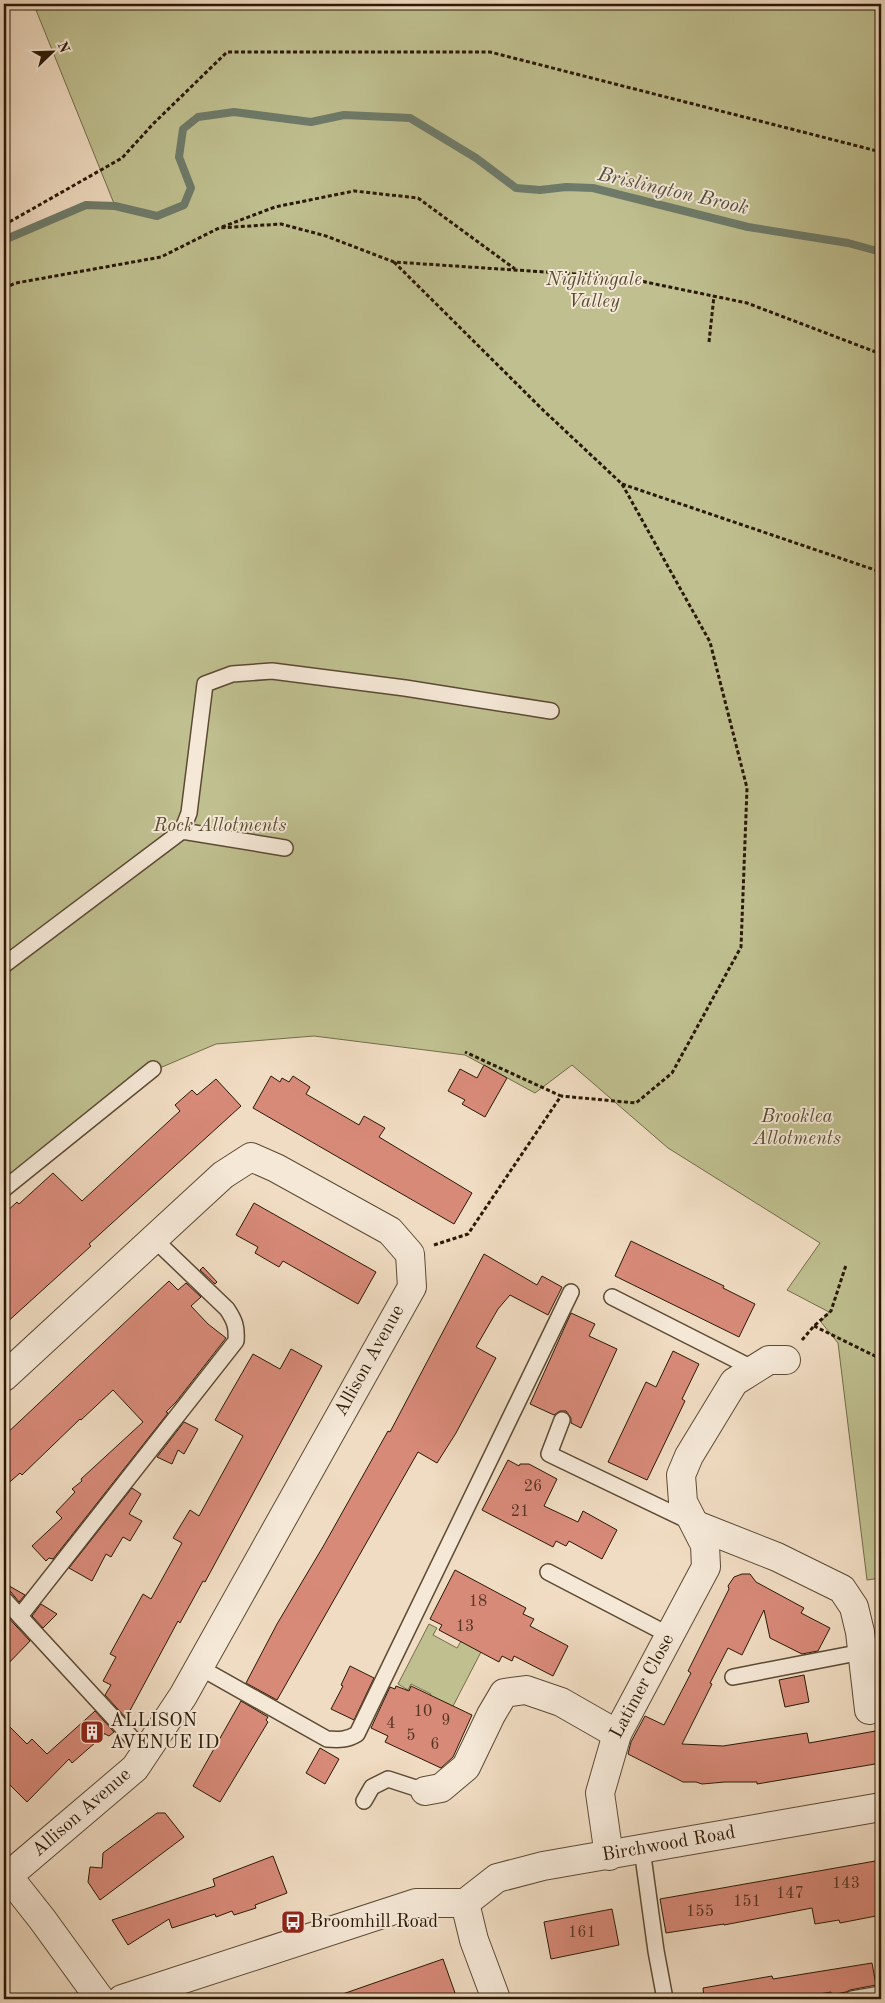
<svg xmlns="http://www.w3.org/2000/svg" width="885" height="2003" viewBox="0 0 885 2003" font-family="'Old Standard TT',serif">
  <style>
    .green { fill: #bfbf8f; stroke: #746c4a }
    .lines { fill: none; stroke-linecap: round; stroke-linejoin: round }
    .stream { stroke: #6e7b6a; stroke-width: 8 }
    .building { fill: #d88a79; stroke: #2a1905 }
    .service-casing { stroke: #5c4a34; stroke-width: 18 }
    .minor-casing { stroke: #5c4a34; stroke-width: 30 }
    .tertiary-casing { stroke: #5c4a34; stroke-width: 30 }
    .path { stroke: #2a1905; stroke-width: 3; stroke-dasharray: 4 2.5; stroke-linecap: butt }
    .service { stroke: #f5e8d7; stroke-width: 15 }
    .minor { stroke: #f5e8d7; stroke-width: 28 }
    .tertiary { stroke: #f5e8d7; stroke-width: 28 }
    .labels { text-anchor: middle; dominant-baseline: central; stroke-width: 4; stroke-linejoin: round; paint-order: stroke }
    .number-label { font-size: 16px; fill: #563522 }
    .park-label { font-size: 19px; font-style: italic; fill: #574b2e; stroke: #f5e8d7 }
    .street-label { font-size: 19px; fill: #2a1905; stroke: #f5e8d7 }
    .poi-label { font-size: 19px; fill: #2a1905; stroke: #f5e8d7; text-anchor: start }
    .water-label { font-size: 20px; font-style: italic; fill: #525240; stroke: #f5e8d7 }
  </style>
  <rect width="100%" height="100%" fill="#f0dcc2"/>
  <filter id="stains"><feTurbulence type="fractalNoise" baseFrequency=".004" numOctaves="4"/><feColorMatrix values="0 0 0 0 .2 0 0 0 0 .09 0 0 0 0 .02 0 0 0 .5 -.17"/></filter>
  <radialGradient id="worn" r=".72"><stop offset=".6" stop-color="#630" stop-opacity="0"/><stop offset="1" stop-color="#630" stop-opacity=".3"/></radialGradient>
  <g class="green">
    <path d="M42,4H881V1578L867,1580L838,1343L821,1322L829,1312L787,1290L820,1243L668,1148L572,1065L535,1093L465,1055L314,1036L216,1044L148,1073L4,1188V240L86,205L115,206L36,10Z"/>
    <path d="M429,1624L437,1628L433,1635L457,1648L461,1641L481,1652L451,1710L429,1699L431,1694L411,1684L408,1690L398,1684Z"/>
  </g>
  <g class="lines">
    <path class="stream" d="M4,240L86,205L115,206L157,216L184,205L191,188L179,157L183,129L198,117L234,112L311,122L344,115L410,118L476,158L516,188L540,190L566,187L593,188L748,227L848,243L881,252"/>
  </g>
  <g class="building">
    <path d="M484,1065L507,1078L485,1117L462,1104L465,1100L448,1091L460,1069L477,1078Z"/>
    <path d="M271,1076L280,1082L282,1078L289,1082L293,1076L310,1087L306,1094L359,1125L364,1116L385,1128L379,1137L472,1193L454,1224L253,1108Z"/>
    <path d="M216,1079L241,1106L89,1244L91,1246L4,1325V1214L17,1202L19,1204L53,1173L82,1201L180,1111L175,1105L192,1090L197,1095Z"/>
    <path d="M254,1203L376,1272L358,1304L283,1261L279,1267L255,1253L258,1247L236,1235Z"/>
    <path d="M631,1241L724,1286L723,1288L755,1304L739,1337L615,1276Z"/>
    <path d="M484,1254L537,1285L542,1276L562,1287L548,1315L510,1295L498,1309L476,1347L496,1358L456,1433L437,1463L418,1452L277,1700L246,1683L277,1624L324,1545L388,1431L390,1432Z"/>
    <path d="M203,1267L217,1282L215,1284L200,1270Z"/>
    <path d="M169,1281L178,1290L186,1283L201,1297L191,1306L208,1324L226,1338L176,1402L166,1412L168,1413L53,1559L49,1558L46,1561L32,1546L62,1518L56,1512L75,1492L72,1489L82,1481L81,1479L143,1422L113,1390L81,1420L80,1419L22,1475L20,1473L4,1487V1436Z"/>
    <path d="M571,1313L595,1324L589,1336L617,1349L581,1428L571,1423V1418L566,1411H560L554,1415L530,1404Z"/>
    <path d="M291,1349L322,1366L205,1582L203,1581L180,1623L178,1621L126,1718L105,1695L111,1685L103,1681L116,1657L110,1654L143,1594L151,1599L182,1543L173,1538L190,1510L199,1516L243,1436L215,1420L253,1354L280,1369Z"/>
    <path d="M673,1351L699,1364L682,1399L685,1401L647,1480L608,1462L646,1382L656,1387Z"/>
    <path d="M184,1422L198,1429L184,1454L178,1450L172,1464L157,1457Z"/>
    <path d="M508,1460L519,1466L520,1464H529L557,1479L544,1506L578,1522L583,1511L617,1530L602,1559L569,1541L566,1546L556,1541L553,1547L482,1510Z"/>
    <path d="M132,1488L141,1494L129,1514L142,1521L130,1541L123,1537L111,1557L106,1554L92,1581L69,1568Z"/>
    <path d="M455,1570L526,1608L523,1614L534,1619L530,1626L568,1646L553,1676L514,1656L512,1661L502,1656L499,1662L439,1630L442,1625L430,1619Z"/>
    <path d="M742,1574H750L756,1582L804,1608L801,1613L830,1628L818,1651L802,1654L770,1638L764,1610L742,1655L728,1648L710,1683L712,1684L682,1744L723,1746L807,1733L809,1743L881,1730V1763L757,1784V1782H725L702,1784L696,1782H683L628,1754L631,1742L645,1716L664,1725L691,1673L688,1671L729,1589L728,1586L734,1577Z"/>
    <path d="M4,1583L25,1595L19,1602L11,1592L4,1590Z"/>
    <path d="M41,1604L57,1614L43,1628L32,1616Z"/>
    <path d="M4,1613L30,1641L4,1668Z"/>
    <path d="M350,1666L374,1678L354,1720L331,1709L343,1686L341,1685Z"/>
    <path d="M804,1675L809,1702L785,1707L779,1680Z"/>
    <path d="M396,1686L409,1691L411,1686L472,1715L453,1757L441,1768L385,1742L388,1736L371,1728L390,1687L395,1689Z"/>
    <path d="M241,1701L268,1717L266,1720L268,1722L220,1802L193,1786Z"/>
    <path d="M95,1711L114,1732L109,1736L103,1733L104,1735L72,1763L69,1759L27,1802L4,1779V1721L27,1744L32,1739L47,1754Z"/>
    <path d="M320,1748L339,1759L325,1784L306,1773Z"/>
    <path d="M157,1813H165L184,1837L100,1900L88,1882L90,1867L102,1868L103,1853Z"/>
    <path d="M273,1856L287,1893L255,1905L256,1908L234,1915L232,1911L216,1917L215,1914L172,1928L169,1919L128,1945L112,1920L215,1886L213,1879Z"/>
    <path d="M881,1860V1915L840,1923L839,1920L815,1924L812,1908L724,1925V1924L666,1933L660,1899Z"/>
    <path d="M612,1909L619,1945L551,1959L544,1922Z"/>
    <path d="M443,1959L455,1993L437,1999H338L337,1996Z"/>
    <path d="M872,1963L876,1985L850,1990L846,1992L831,1995V1992L789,1999H704L703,1988L772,1976L773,1979Z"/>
  </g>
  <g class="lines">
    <g class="service-casing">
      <g id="service">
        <path d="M182,831L189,813L205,684L232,674L272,671L405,688L551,711"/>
        <path d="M4,965L182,831L285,848"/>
        <path d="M4,1189L153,1069"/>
        <path d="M612,1297L754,1369"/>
        <path d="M562,1420L549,1454L693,1523"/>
        <path d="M548,1572L669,1635"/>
        <path d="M4,1599L145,1752"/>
        <path d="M20,1616L236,1341C237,1327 235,1321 227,1309L154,1239"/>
        <path d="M199,1667L327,1739C339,1740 347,1740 357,1734L571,1292"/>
        <path d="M733,1677L862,1652"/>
        <path d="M364,1801L372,1787L388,1779L425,1791"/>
        <path d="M642,1849L656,1951L665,1999"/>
        <path d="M852,1999L881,1994"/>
      </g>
    </g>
    <g class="minor-casing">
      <g id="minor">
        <path d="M4,1377L223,1175L251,1157L276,1168L390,1231L410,1254L412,1287L183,1696L135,1768L8,1876"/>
        <path d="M696,1525L777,1557L842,1589L854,1607L860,1632L869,1710"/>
        <path d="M425,1791L441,1788L466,1767L491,1715L504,1693L526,1690L561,1702L617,1734"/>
        <path id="s1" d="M609,1856L600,1793L617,1734L706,1567L705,1545L683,1502L681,1475L689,1456L734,1382L769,1360H786"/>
        <path d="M4,1871L42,1919L100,1999"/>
        <path d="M465,1903L474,1940L496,1999"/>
      </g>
    </g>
    <g class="tertiary-casing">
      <g id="tertiary">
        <path id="s2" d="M122,1999L416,1903H465L497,1878L543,1866L881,1807"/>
      </g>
    </g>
    <g class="path">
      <path d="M4,225L122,158L153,124L227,52H490L881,152"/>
      <path d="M222,227L275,207L354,191L418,198L515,269"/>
      <path d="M394,262L543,410L622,484L710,642L747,788L741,947L672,1073L636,1103L561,1096"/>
      <path d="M4,288L16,283L161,257L219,228L281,224L326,236L394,262L621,277L747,303L881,354"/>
      <path d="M709,342L714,296"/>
      <path d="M622,484L881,572"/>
      <path d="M434,1245L468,1234L561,1096L465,1052"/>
      <path d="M814,1326L881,1359"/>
      <path d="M802,1340L814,1326L831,1311L846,1265"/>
    </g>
    <use href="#service" class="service"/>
    <use href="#minor" class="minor"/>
    <use href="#tertiary" class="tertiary"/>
  </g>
  <defs>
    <g id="building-square" transform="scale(1.25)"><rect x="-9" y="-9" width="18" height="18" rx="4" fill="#8f2418" stroke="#f5e8d7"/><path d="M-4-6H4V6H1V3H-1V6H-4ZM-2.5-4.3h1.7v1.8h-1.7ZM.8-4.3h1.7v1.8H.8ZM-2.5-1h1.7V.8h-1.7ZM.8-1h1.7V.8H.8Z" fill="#fff"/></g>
    <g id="bus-square" transform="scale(1.25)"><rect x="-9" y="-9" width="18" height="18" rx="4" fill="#8f2418" stroke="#f5e8d7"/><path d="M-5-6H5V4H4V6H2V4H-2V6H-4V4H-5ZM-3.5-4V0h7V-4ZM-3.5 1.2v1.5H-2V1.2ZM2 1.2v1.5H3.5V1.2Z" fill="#fff"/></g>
  </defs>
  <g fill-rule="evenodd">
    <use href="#building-square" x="92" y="1732"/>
    <use href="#bus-square" x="293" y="1922"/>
  </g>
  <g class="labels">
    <g class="number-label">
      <text x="533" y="1487">26</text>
      <text x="520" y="1512">21</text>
      <text x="478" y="1602">18</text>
      <text x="465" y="1627">13</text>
      <text x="423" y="1712">10</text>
      <text x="446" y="1721">9</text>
      <text x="391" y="1724">4</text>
      <text x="411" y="1736">5</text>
      <text x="435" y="1745">6</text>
      <text x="846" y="1884">143</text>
      <text x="790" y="1894">147</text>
      <text x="747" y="1902">151</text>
      <text x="700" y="1912">155</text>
      <text x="582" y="1933">161</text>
    </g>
    <g class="park-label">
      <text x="594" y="280">Nightingale<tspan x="594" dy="22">Valley</tspan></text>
      <text x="220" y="826">Rock Allotments</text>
      <text x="797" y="1117">Brooklea<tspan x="797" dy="22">Allotments</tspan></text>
    </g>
    <g class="street-label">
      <text transform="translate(370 1361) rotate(-61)">Allison Avenue</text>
      <text stroke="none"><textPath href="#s1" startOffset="179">Latimer Close</textPath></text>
      <text transform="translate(82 1813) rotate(-41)">Allison Avenue</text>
      <text stroke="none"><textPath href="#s2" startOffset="574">Birchwood Road</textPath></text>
    </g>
    <g class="poi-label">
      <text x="110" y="1721">ALLISON<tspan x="110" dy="22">AVENUE ID</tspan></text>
      <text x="310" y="1922">Broomhill Road</text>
    </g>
    <g class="water-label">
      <text transform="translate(673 192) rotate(13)">Brislington Brook</text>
    </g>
  </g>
  <rect width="885" height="2003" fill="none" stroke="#f0dcc2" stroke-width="20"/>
  <rect x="5" y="5" width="875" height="1993" fill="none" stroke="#2a1905" stroke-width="2.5"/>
  <rect x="10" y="10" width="865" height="1983" fill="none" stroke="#2a1905"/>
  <g transform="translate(52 52) rotate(67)" stroke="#f5e8d7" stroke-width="4" paint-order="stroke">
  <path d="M0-4L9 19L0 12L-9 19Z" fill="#2a1905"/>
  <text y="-8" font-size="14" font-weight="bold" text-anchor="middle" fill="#2a1905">N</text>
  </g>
  <rect width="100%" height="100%" filter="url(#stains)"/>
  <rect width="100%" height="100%" fill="url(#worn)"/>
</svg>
